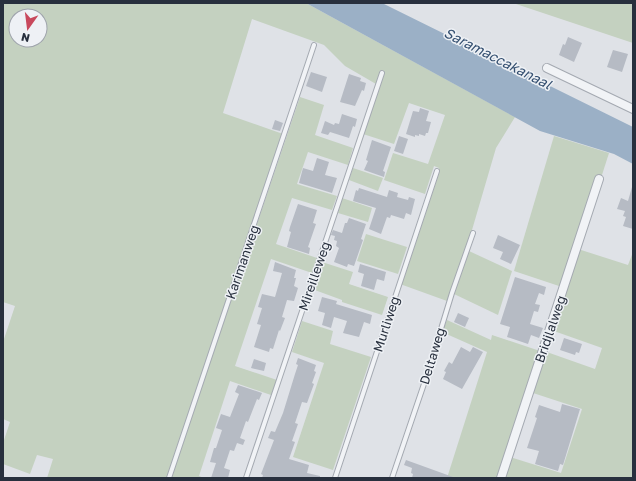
<svg xmlns="http://www.w3.org/2000/svg" width="636" height="481" viewBox="0 0 636 481" font-family="'Golos Text',sans-serif">
  <style>
    .green { fill: #c4d1c0; fill-rule: evenodd }
    .water { fill: #9bb0c6 }
    .building { fill: #b6bbc4 }
    .lines { fill: none; stroke-linecap: round; stroke-linejoin: round }
    .service-casing { stroke: #a4a9b1; stroke-width: 6 }
    .minor-casing { stroke: #a4a9b1; stroke-width: 10 }
    .service { stroke: #f1f3f6; stroke-width: 4 }
    .minor { stroke: #f1f3f6; stroke-width: 8 }
    .labels { text-anchor: middle; dominant-baseline: central; stroke-width: 3; stroke-linejoin: round; paint-order: stroke }
    .street-label { font-size: 13px; fill: #28303e; stroke: #eef1f5 }
    .water-label { font-size: 14px; font-style: italic; fill: #344f70; stroke: #eef1f5 }
  </style>
  <rect width="100%" height="100%" fill="#dfe2e7"/>
  <g class="green">
    <path d="M3,3H306L515,117L496,148L472,230L447,301L400,284L439,168L434,166L425,194L384,180L393,153L428,164L445,115L409,103L394,144L363,134L384,71L381,70L376,84L345,66L324,45L252,19L223,113L283,134L167,478H47L53,459L37,455L30,474L3,464V443L10,422L3,419V342L15,306L3,302ZM16,16H40V40H16Z"/>
    <path d="M513,3H633V43Z"/>
    <path d="M300,97L324,105L315,135L353,148L348,165L308,152L297,184L337,196L332,210L292,198L276,244L317,258L312,273L271,259L235,366L277,380L271,395L230,381L199,476L204,478H171Z"/>
    <path d="M554,136L609,153L601,178L562,287L514,271Z"/>
    <path d="M353,168L383,178L378,191L349,180Z"/>
    <path d="M342,198L372,208L368,222L338,213Z"/>
    <path d="M366,234L407,247L398,274L357,261Z"/>
    <path d="M578,249L628,265L633,252V478H503L510,457L561,473L582,409L530,392L544,351L595,369L602,348L551,330Z"/>
    <path d="M469,251L512,271L498,315L454,294Z"/>
    <path d="M322,262L353,272L349,284L388,297L382,315L342,302V300L312,289Z"/>
    <path d="M447,320L491,340L492,335L540,351L499,478H447L487,352L442,332Z"/>
    <path d="M302,321L333,331L330,344L371,357L333,470L293,457L324,363L292,352Z"/>
  </g>
  <path class="water" d="M306,3H382L633,127V164L614,154L540,131Z"/>
  <g class="building">
    <path d="M568,37L582,43L574,62L559,55L563,44L565,45Z"/>
    <path d="M613,50L628,54L622,72L607,67Z"/>
    <path d="M311,72L327,77L322,92L306,86Z"/>
    <path d="M349,74L361,78L360,81L366,83L364,91L362,90L355,106L340,102Z"/>
    <path d="M420,108L429,111L426,121L431,122L428,133H426L425,136L419,134V136L415,135V137L406,134L413,111L419,112Z"/>
    <path d="M342,114L357,119L355,127L353,126L349,138L330,132L328,135L321,133L325,121L334,125L335,123L339,124Z"/>
    <path d="M275,120L283,123L280,131L272,129Z"/>
    <path d="M399,136L408,139L403,154L394,151Z"/>
    <path d="M372,140L391,147L383,171L385,172L384,177L364,170L368,161L366,160Z"/>
    <path d="M317,158L329,162L325,175L337,178L332,193L299,183L303,168L313,171Z"/>
    <path d="M632,187L633,188V229L623,226L626,217L623,216L625,211L617,209L621,198L628,201Z"/>
    <path d="M359,188L387,197L389,190L398,193L397,197L408,200L409,197L415,199L411,215L406,213L404,219L391,215L390,218L387,217L381,234L369,229L376,208L353,201L356,190L358,191Z"/>
    <path d="M298,204L317,210L313,223L316,224L308,247L310,248L309,254L287,247L291,232L289,231L290,227Z"/>
    <path d="M349,218L366,224L361,239L363,240L354,266L348,264L347,267L334,262L339,248L336,246L337,241L334,240L335,236L331,235L333,230L342,233L345,223H347Z"/>
    <path d="M498,235L520,245L511,264L500,259L503,252L493,248Z"/>
    <path d="M275,262L296,270L294,278H296L294,286L298,288L294,301L287,300L282,317L285,318L280,331L279,330L273,349L270,348L269,352L254,347L261,325L257,324L262,308L258,307L262,294L275,297L282,273L273,271Z"/>
    <path d="M360,264L386,272L384,281L377,279L374,290L361,286L364,274L358,272Z"/>
    <path d="M515,277L546,287L544,295L539,293L535,304L540,305L538,312L534,311L530,324L543,328L539,338L531,335L528,344L507,337L510,327L500,324Z"/>
    <path d="M322,297L337,301L336,304L372,315L370,324L364,322L359,337L343,333L347,321L334,317L331,328L322,325L325,313L318,311Z"/>
    <path d="M458,313L469,318L465,327L454,322Z"/>
    <path d="M564,338L582,344L579,353L576,352L575,355L560,350Z"/>
    <path d="M461,347L470,352L473,347L483,352L462,389L443,379L446,372L444,371L449,362L452,364Z"/>
    <path d="M298,358L316,365L314,371L316,372L312,383L314,384L307,403L302,402L295,423L298,424L292,441L295,442L289,459L309,465L307,473L320,476V478H262L263,475L261,474L274,440L268,438L271,431L275,432L283,413L295,374L298,365L296,364Z"/>
    <path d="M254,359L266,363L264,371L251,368Z"/>
    <path d="M238,385L262,393L259,400L257,399L248,422L246,421L240,438L245,440L243,445L237,443L234,451L230,450L224,468L230,470L228,478H211L216,463L210,462L214,448H216L222,430L216,428L221,414L230,417L239,394L235,392Z"/>
    <path d="M562,404L580,409L563,465L560,464L558,471L535,464L539,451L527,448L537,418L535,417L539,405L560,412Z"/>
    <path d="M406,460L453,477V478H412L413,474L411,473L412,468L404,465Z"/>
  </g>
  <g class="lines">
    <g class="service-casing">
      <g id="service">
        <path d="M169,478L314,45"/>
        <path d="M246,478L382,73"/>
        <path d="M335,478L437,171"/>
        <path d="M392,478L426,378L452,293L473,233"/>
      </g>
    </g>
    <g class="minor-casing">
      <g id="minor">
        <path d="M547,68L633,109"/>
        <path d="M501,478L599,179"/>
      </g>
    </g>
    <use href="#service" class="service"/>
    <use href="#minor" class="minor"/>
  </g>
  <g class="labels">
    <g class="street-label">
      <text transform="translate(242 262) rotate(-71)">Karimanweg</text>
      <text transform="translate(314 276) rotate(-71)">Mireilleweg</text>
      <text transform="translate(386 324) rotate(-72)">Murliweg</text>
      <text transform="translate(550 329) rotate(-71)">Bridjlalweg</text>
      <text transform="translate(432 356) rotate(-73)">Deltaweg</text>
    </g>
    <g class="water-label">
      <text transform="translate(498 58) rotate(27)">Saramaccakanaal</text>
    </g>
  </g>
  <rect width="636" height="481" fill="none" stroke="#28303e" stroke-width="8"/>
  <g transform="translate(28 28) rotate(194)"><circle r="19" fill="#eef1f5" stroke="#9fa4ac"/>
  <path d="M0-3L7 15L0 10L-7 15Z" fill="#c8485c"/>
  <text y="-6" font-size="11" font-weight="bold" text-anchor="middle" fill="#28303e">N</text>
  </g>
</svg>
